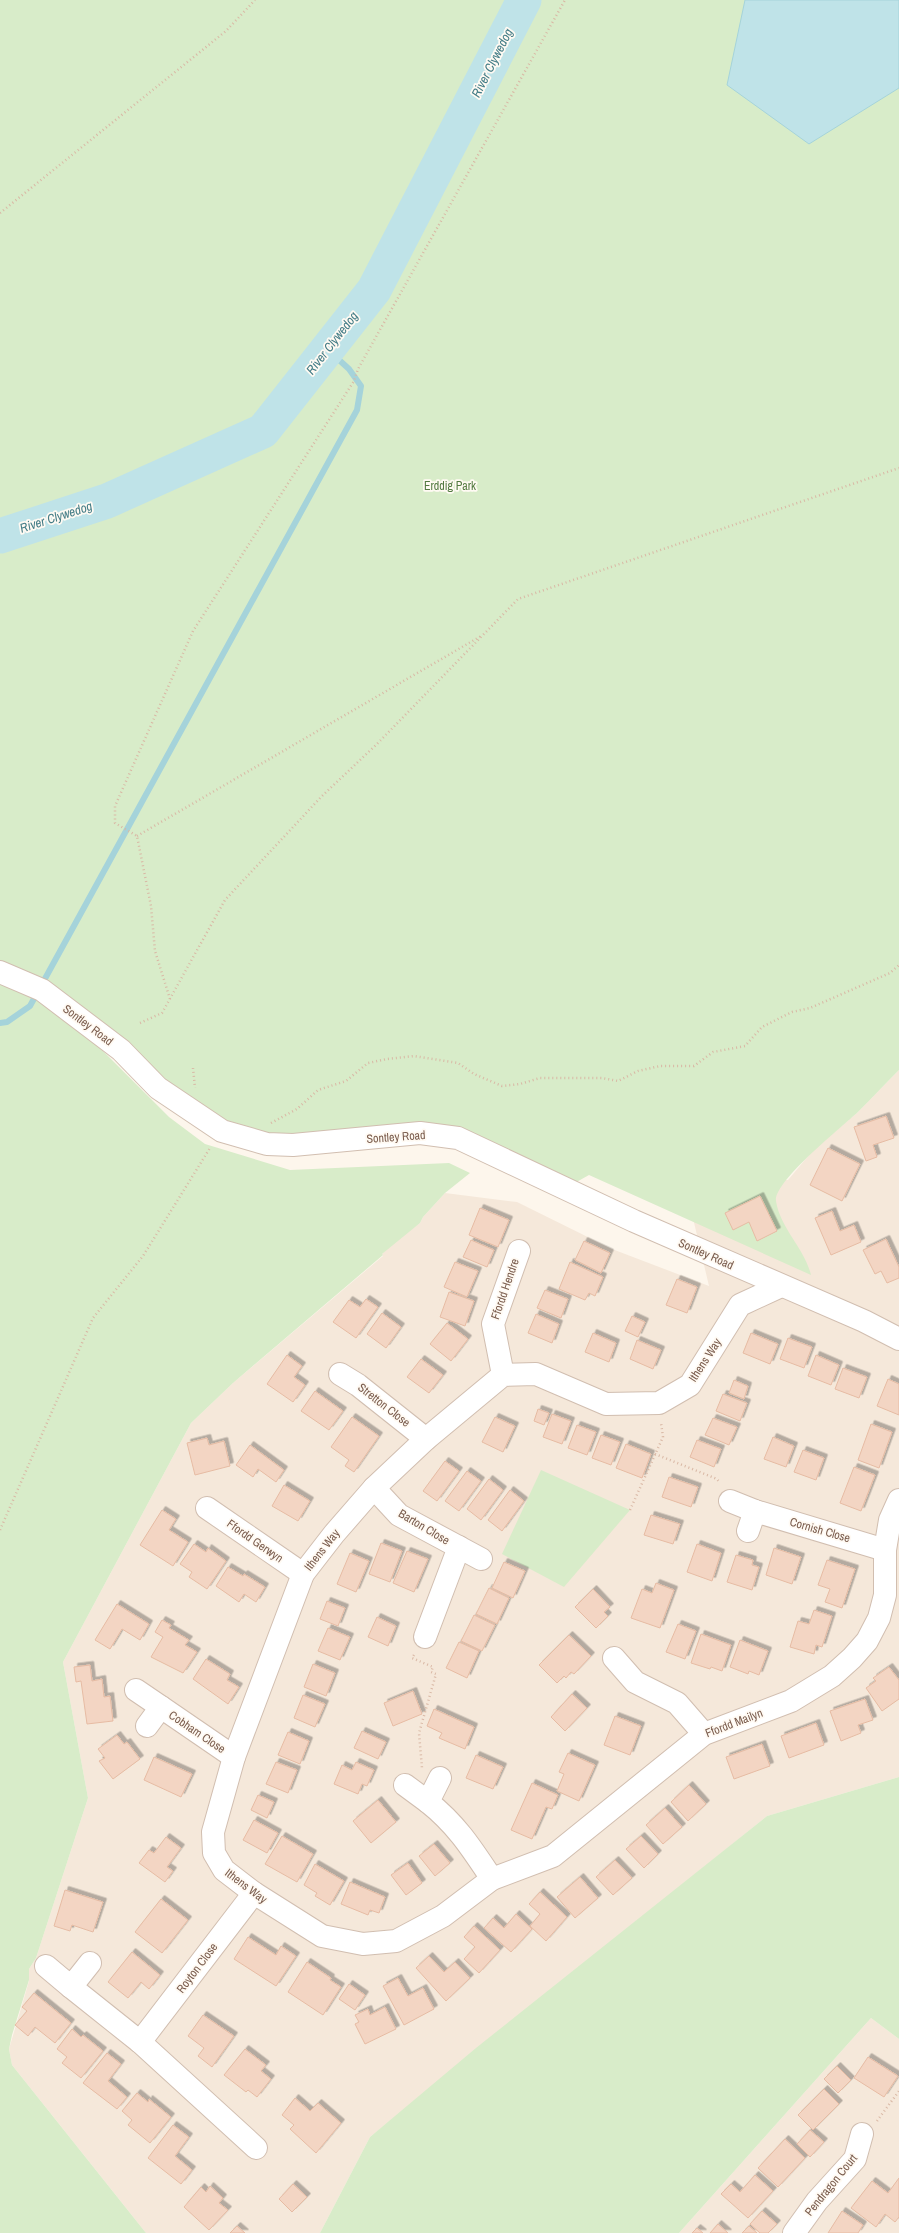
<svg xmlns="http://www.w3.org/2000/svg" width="899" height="2233" viewBox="0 0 899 2233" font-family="'Archivo Narrow',sans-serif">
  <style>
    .residential { fill: #f5e8da }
    .green { fill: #d8ecc9 }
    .water { fill: #bfe3e8; stroke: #a5d3da }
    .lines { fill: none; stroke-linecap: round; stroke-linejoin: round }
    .stream { stroke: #a5d3da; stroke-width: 6 }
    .river { stroke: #bfe3e8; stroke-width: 35 }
    .building { fill: #f3d5c3; stroke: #e6bba3; filter: url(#shadow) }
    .minor-casing { stroke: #d1beb0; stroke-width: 24 }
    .path { stroke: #d9b8a5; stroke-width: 2.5; stroke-dasharray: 1 3; stroke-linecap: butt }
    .minor { stroke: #fff; stroke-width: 22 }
    .labels { text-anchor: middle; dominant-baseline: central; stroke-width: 3.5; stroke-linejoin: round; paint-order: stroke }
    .park-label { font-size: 12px; fill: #537a41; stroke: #fffaf3 }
    .street-label { font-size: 12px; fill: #7a5c4d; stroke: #fffaf3 }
    .water-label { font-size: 13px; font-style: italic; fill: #437c86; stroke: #fffaf3 }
  </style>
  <defs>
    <filter id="shadow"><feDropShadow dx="3.5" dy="-3.5" stdDeviation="0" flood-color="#0004"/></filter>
  </defs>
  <rect width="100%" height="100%" fill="#fdf6ec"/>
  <g class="residential">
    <path d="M899,1070V1777L767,1816L370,2137L320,2233H146L12,2065L9,2049L29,1981V1969L36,1958L88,1798L63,1662L191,1423L233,1383L383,1256L382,1254L394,1242L420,1223L423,1217L445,1193L517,1202L612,1249L709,1286L683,1176L788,1180L815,1148L857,1113Z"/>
    <path d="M871,2018L899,2039V2233H679Z"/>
  </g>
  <g class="green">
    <path d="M0,0H899V1070C885,1084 872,1098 858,1112C843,1126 774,1181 776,1201C780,1228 805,1249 811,1275L589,1175L564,1189L458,1138L346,1141L222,1131L0,972Z"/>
    <path d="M0,979L25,990L94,1042L169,1117L205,1144L290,1170L449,1163L470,1173L445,1193L423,1217L420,1223L382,1254L383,1255L233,1383L191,1423L63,1662L88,1798L36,1958L29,1969V1980L12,2035L9,2049L12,2065L146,2233H0Z"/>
    <path d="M541,1470L630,1510L564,1587L502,1554Z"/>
    <path d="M899,1777V2039L871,2018L679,2233H320L370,2137L476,2048L767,1816Z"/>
  </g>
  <path class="water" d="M745,0H899V88L809,144L727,85Z"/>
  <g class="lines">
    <path class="stream" d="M0,1023L7,1022L30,1006L357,410L361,386L349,369L327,349"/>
    <path class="river" d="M0,536L107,501L263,431L374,290L524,0"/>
  </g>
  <g class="building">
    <path d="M886,1116L894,1138L873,1145L877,1157L866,1161L854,1127Z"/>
    <path d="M828,1148L860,1164L842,1201L810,1185Z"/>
    <path d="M760,1196L777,1231L757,1241L749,1222L733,1230L725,1213Z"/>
    <path d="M480,1208L509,1220L498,1247L469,1235Z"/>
    <path d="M832,1211L840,1231L854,1225L861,1242L831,1255L815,1218Z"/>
    <path d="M886,1239L899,1267V1278L887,1283L881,1271L875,1274L863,1250Z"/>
    <path d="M471,1240L494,1250L487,1267L463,1257Z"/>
    <path d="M584,1241L610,1253L601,1273L575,1260Z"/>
    <path d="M455,1262L478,1271L467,1297L444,1287Z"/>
    <path d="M570,1262L603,1277L595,1296L589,1293L585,1300L559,1289Z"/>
    <path d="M677,1279L697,1287L687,1313L666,1305Z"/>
    <path d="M545,1290L568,1299L561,1318L537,1308Z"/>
    <path d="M449,1292L474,1301L465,1326L440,1317Z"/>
    <path d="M366,1299L378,1307L356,1338L333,1322L349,1300L360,1307Z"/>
    <path d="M382,1313L401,1327L386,1348L367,1334Z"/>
    <path d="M536,1314L559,1324L552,1343L528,1333Z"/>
    <path d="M632,1316L645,1322L638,1337L625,1331Z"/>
    <path d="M447,1323L468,1339L451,1361L430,1344Z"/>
    <path d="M593,1333L616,1343L609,1362L585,1352Z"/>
    <path d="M751,1333L778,1344L770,1364L743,1353Z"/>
    <path d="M788,1338L812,1347L804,1368L780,1359Z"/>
    <path d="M637,1340L661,1350L653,1369L630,1359Z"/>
    <path d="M287,1355L302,1366L294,1377L305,1385L293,1402L267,1384Z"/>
    <path d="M816,1355L839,1365L831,1385L808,1376Z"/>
    <path d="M421,1359L443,1375L429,1393L407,1377Z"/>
    <path d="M843,1368L867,1377L859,1398L835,1389Z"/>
    <path d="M888,1379L899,1384V1415L877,1406Z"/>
    <path d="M734,1380L748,1386L744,1399L729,1393Z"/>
    <path d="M315,1391L343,1411L329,1430L301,1411Z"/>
    <path d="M723,1394L747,1403L740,1421L716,1411Z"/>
    <path d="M538,1409L549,1413L544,1425L534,1421Z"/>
    <path d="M552,1414L571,1421L562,1444L543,1437Z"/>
    <path d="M352,1417L379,1436L354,1472L345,1466L349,1460L331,1447Z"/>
    <path d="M495,1417L515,1426L503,1452L482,1442Z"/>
    <path d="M713,1418L737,1427L729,1445L705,1435Z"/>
    <path d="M871,1424L892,1432L879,1468L858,1460Z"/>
    <path d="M577,1425L596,1432L587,1455L568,1448Z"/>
    <path d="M601,1435L620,1442L611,1465L592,1458Z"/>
    <path d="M773,1437L794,1446L786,1467L764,1459Z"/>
    <path d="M207,1438L209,1445L224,1441L230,1466L195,1475L187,1443Z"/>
    <path d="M697,1440L721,1449L714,1467L690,1457Z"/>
    <path d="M626,1444L651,1454L642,1478L616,1468Z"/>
    <path d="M250,1445L284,1470L276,1482L258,1469L253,1477L236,1465Z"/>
    <path d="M803,1450L824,1458L816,1480L794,1472Z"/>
    <path d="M445,1461L459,1471L437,1501L423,1491Z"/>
    <path d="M854,1467L875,1475L861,1511L840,1503Z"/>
    <path d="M467,1471L481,1481L459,1511L445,1501Z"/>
    <path d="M669,1477L698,1487L691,1507L662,1497Z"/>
    <path d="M489,1479L503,1490L481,1520L467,1509Z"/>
    <path d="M284,1485L310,1501L298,1521L272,1506Z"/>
    <path d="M510,1490L524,1501L502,1531L488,1520Z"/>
    <path d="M162,1510L176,1519L169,1530L188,1542L173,1566L140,1545Z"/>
    <path d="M651,1515L680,1524L673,1544L644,1535Z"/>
    <path d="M381,1543L402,1551L390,1582L369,1574Z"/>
    <path d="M194,1544L206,1552L208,1548L226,1561L207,1589L189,1577L192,1572L180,1564Z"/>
    <path d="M697,1544L721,1553L712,1581L687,1572Z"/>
    <path d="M774,1548L801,1557L792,1584L766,1575Z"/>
    <path d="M407,1551L428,1559L414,1592L393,1583Z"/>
    <path d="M350,1553L369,1561L356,1592L337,1584Z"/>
    <path d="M736,1555L753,1560L752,1565L759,1567L752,1590L727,1582Z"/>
    <path d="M827,1560L855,1569L842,1608L825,1602L830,1589L818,1585Z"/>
    <path d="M504,1562L525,1571L513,1598L492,1588Z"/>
    <path d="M228,1567L243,1576L244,1574L265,1587L256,1602L244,1594L239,1602L216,1586Z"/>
    <path d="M656,1583L674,1590L660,1628L631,1618L642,1589L652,1593Z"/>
    <path d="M489,1588L509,1598L497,1624L476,1614Z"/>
    <path d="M593,1589L610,1607L604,1612L608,1616L596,1628L575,1607Z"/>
    <path d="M327,1601L345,1608L338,1626L320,1619Z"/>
    <path d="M117,1604L149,1624L140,1640L122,1629L110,1649L95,1640Z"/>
    <path d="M814,1610L832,1616L822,1647L816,1645L814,1654L790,1647L798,1621L809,1624Z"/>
    <path d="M474,1615L495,1625L482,1651L461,1641Z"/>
    <path d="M377,1617L396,1626L388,1646L368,1637Z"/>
    <path d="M162,1620L171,1625L169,1628L189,1640L185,1645L197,1652L183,1673L151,1657L163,1637L155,1632Z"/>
    <path d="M678,1624L696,1631L685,1659L666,1652Z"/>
    <path d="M328,1628L350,1637L340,1660L318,1651Z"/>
    <path d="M701,1634L731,1645L722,1671L711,1667L710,1669L691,1663Z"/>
    <path d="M569,1635L591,1656L574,1674L571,1672L566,1678L564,1676L557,1683L539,1665Z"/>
    <path d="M740,1640L768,1651L759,1675L749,1671L748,1674L730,1667Z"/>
    <path d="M459,1642L479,1651L467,1678L446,1668Z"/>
    <path d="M206,1659L230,1674L227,1680L239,1687L228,1704L193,1679Z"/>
    <path d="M313,1664L335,1673L326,1696L304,1687Z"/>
    <path d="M90,1665L92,1681L102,1679L104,1697L110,1696L113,1721L87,1724L81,1681L76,1682L74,1667Z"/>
    <path d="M889,1667L899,1680V1699L882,1711L866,1688L876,1681L873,1678Z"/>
    <path d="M413,1691L422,1714L393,1726L384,1703Z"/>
    <path d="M572,1694L587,1708L565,1731L551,1717Z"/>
    <path d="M303,1695L325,1704L315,1727L294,1718Z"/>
    <path d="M865,1699L873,1720L858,1725L861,1733L841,1741L830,1711Z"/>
    <path d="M434,1709L474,1727L465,1749L439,1738L442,1733L427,1726Z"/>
    <path d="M615,1716L641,1726L630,1755L604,1745Z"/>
    <path d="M816,1723L824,1745L789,1758L781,1736Z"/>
    <path d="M362,1731L386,1742L378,1759L354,1748Z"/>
    <path d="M288,1732L309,1741L300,1764L278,1755Z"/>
    <path d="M117,1735L124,1744L127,1742L140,1759L113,1779L99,1761L105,1758L98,1749Z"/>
    <path d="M762,1744L770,1766L734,1779L726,1757Z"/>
    <path d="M568,1753L595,1765L579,1801L557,1791L564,1774L559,1772Z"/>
    <path d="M476,1755L503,1767L493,1789L466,1778Z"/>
    <path d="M154,1757L192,1774L181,1797L144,1780Z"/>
    <path d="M276,1762L297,1770L288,1793L266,1784Z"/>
    <path d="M356,1762L374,1770L367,1786L362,1784L358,1794L334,1784L342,1765L352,1770Z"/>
    <path d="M532,1783L558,1795L552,1809L546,1807L532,1839L511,1830Z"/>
    <path d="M689,1785L706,1804L688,1821L671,1802Z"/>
    <path d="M258,1795L274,1802L267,1818L251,1810Z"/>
    <path d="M378,1800L396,1822L371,1843L353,1821Z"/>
    <path d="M665,1808L682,1827L663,1844L646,1825Z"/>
    <path d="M254,1820L278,1833L267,1853L243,1840Z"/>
    <path d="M282,1836L313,1854L297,1882L265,1864Z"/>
    <path d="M641,1836L658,1854L644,1868L626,1849Z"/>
    <path d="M166,1837L181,1848L167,1867L173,1871L165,1882L139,1863L149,1850L154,1853Z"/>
    <path d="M434,1844L450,1863L435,1876L419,1856Z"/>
    <path d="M615,1860L632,1878L613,1895L596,1877Z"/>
    <path d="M408,1863L422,1883L406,1895L391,1875Z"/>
    <path d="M315,1864L344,1881L330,1905L315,1896L317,1893L304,1885Z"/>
    <path d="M580,1877L598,1898L575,1918L557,1897Z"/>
    <path d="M350,1882L385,1897L379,1913L370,1910L368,1915L341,1904Z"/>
    <path d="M65,1890L103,1902L93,1932L72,1925L70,1931L54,1926Z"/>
    <path d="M540,1892L567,1917L546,1941L530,1926L540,1914L529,1904Z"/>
    <path d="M161,1899L188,1920L162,1953L135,1932Z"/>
    <path d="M516,1914L532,1929L511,1952L484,1928L493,1918L504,1928Z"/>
    <path d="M474,1926L500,1950L479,1973L464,1959L475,1947L464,1937Z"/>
    <path d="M248,1937L276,1955L281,1946L296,1956L276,1986L234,1959Z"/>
    <path d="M132,1952L160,1975L149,1989L141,1982L128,1998L108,1982Z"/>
    <path d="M429,1956L444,1972L455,1962L470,1978L446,2001L416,1968Z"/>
    <path d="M307,1962L331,1978L330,1980L341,1987L323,2015L288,1992Z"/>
    <path d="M398,1978L408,1996L423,1988L434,2009L404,2025L383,1986Z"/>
    <path d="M349,1984L365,1995L355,2010L339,1999Z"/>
    <path d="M34,1993L71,2023L55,2043L35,2027L28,2036L15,2025L27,2011L22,2007Z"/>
    <path d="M385,2007L396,2029L365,2044L355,2024L359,2022L355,2015L368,2009L370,2015Z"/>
    <path d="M203,2015L234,2036L212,2067L198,2056L204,2048L188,2036Z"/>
    <path d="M72,2029L81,2037L83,2035L103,2051L81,2078L62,2063L67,2057L57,2049Z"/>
    <path d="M245,2049L266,2065L261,2071L271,2079L257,2097L248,2090L246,2092L224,2075Z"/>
    <path d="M107,2053L121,2064L108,2081L127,2097L117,2109L83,2083Z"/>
    <path d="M868,2057L898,2076L884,2097L854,2078Z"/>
    <path d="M837,2066L851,2080L838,2093L824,2079Z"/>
    <path d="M824,2089L839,2104L813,2130L798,2115Z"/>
    <path d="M137,2093L148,2102L149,2099L171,2117L150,2143L128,2125L132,2120L122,2111Z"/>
    <path d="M295,2098L310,2111L318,2103L341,2123L316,2153L290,2129L294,2125L282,2115Z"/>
    <path d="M173,2125L189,2137L175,2156L192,2170L181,2184L148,2158Z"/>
    <path d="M810,2130L824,2142L810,2157L797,2144Z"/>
    <path d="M785,2139L805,2158L778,2187L758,2168Z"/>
    <path d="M755,2175L773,2191L748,2218L721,2194L731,2184L740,2192Z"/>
    <path d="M899,2178V2217L895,2222L885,2214L876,2227L851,2208L872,2181L888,2193Z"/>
    <path d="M293,2184L307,2197L292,2212L279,2199Z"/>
    <path d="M210,2186L223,2198L219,2203L228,2210L209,2230L184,2207L201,2187L206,2192Z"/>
    <path d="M762,2211L777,2224L768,2233H760L750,2224Z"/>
    <path d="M842,2211L863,2225L858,2233H828Z"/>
    <path d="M718,2224L728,2233H710Z"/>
    <path d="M237,2226L245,2233H230Z"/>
    <path d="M749,2226L757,2233H742Z"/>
    <path d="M697,2228L703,2233H692Z"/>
  </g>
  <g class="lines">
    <g class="minor-casing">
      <g id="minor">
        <path d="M0,972L42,990L121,1050L158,1088L222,1131L267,1144L293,1145L420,1133L458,1138L634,1221L864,1321L899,1339"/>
        <path d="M781,1286L740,1305L690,1385L659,1403L606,1404L536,1374L503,1375L426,1439L374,1488L334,1534L303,1574L234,1757L213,1832L214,1853L224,1870L254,1893L322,1936L363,1944L396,1941L443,1916L492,1879L553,1856L704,1734L791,1701L832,1676L852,1658L867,1641L879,1618L885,1595V1550L890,1520L899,1500"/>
        <path d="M340,1374L358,1385L426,1439"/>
        <path d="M503,1375L493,1324L519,1251"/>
        <path d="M374,1488L399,1515L481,1559"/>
        <path d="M730,1501L755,1511L885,1550"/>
        <path d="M207,1508L303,1574"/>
        <path d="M748,1531L755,1511"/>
        <path d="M425,1637L459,1547"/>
        <path d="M614,1658L635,1682L677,1703L704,1734"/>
        <path d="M136,1690L161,1707L147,1726"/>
        <path d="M161,1707L234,1757"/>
        <path d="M405,1785L428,1802L440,1778"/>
        <path d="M428,1802C457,1825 472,1849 492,1879"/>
        <path d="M46,1966L71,1987L90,1963"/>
        <path d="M71,1987L140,2042L256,2148"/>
        <path d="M140,2042L254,1893"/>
        <path d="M794,2233L817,2201L855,2159L862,2134"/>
      </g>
    </g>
    <g class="path">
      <path d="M0,213L226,31L255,0"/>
      <path d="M137,836L481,636"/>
      <path d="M170,999L155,951L151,906L137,836L115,823V806L193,631L354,381L358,369L565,0"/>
      <path d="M140,1023L162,1013L225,900L322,796L376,745L518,599L899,468"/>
      <path d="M193,1068L195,1088"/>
      <path d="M271,1123L297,1109L318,1090L346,1081L368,1063L387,1059L414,1056L458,1063L474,1074L502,1086L520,1084L540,1078H602L618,1081L638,1071L660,1066H694L713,1052L745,1046L762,1027L792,1012L810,1008L890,973L899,965"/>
      <path d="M655,1454L717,1479L720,1483"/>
      <path d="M630,1510L663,1437L661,1423"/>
      <path d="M0,1530L93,1318L143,1256L210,1148"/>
      <path d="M414,1655L412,1658L433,1667L431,1672L436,1674L419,1733L422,1768"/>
      <path d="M877,2121L899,2091"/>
    </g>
    <use href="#minor" class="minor"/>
  </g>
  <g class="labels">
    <g class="park-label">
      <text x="450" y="486">Erddig Park</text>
    </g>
    <g class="street-label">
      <text transform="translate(88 1025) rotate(37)">Sontley Road</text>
      <text transform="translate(396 1137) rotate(-4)">Sontley Road</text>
      <text transform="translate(706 1254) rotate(24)">Sontley Road</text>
      <text transform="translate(505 1289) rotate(-71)">Ffordd Hendre</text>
      <text transform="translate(705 1360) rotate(-57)">Ithens Way</text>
      <text transform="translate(384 1405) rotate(38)">Stretton Close</text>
      <text transform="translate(424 1527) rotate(31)">Barton Close</text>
      <text transform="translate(820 1530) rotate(16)">Cornish Close</text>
      <text transform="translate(255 1541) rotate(35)">Ffordd Gerwyn</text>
      <text transform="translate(322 1550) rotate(-52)">Ithens Way</text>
      <text transform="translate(734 1723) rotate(-21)">Ffordd Mailyn</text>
      <text transform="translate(197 1732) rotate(34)">Cobham Close</text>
      <text transform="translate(246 1886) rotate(37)">Ithens Way</text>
      <text transform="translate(197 1968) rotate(-53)">Royton Close</text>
      <text transform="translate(831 2185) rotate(-51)">Pendragon Court</text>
    </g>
    <g class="water-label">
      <text transform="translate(492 63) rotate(-63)">River Clywedog</text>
      <text transform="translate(332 343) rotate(-52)">River Clywedog</text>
      <text transform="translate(56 517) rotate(-18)">River Clywedog</text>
    </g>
  </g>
</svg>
